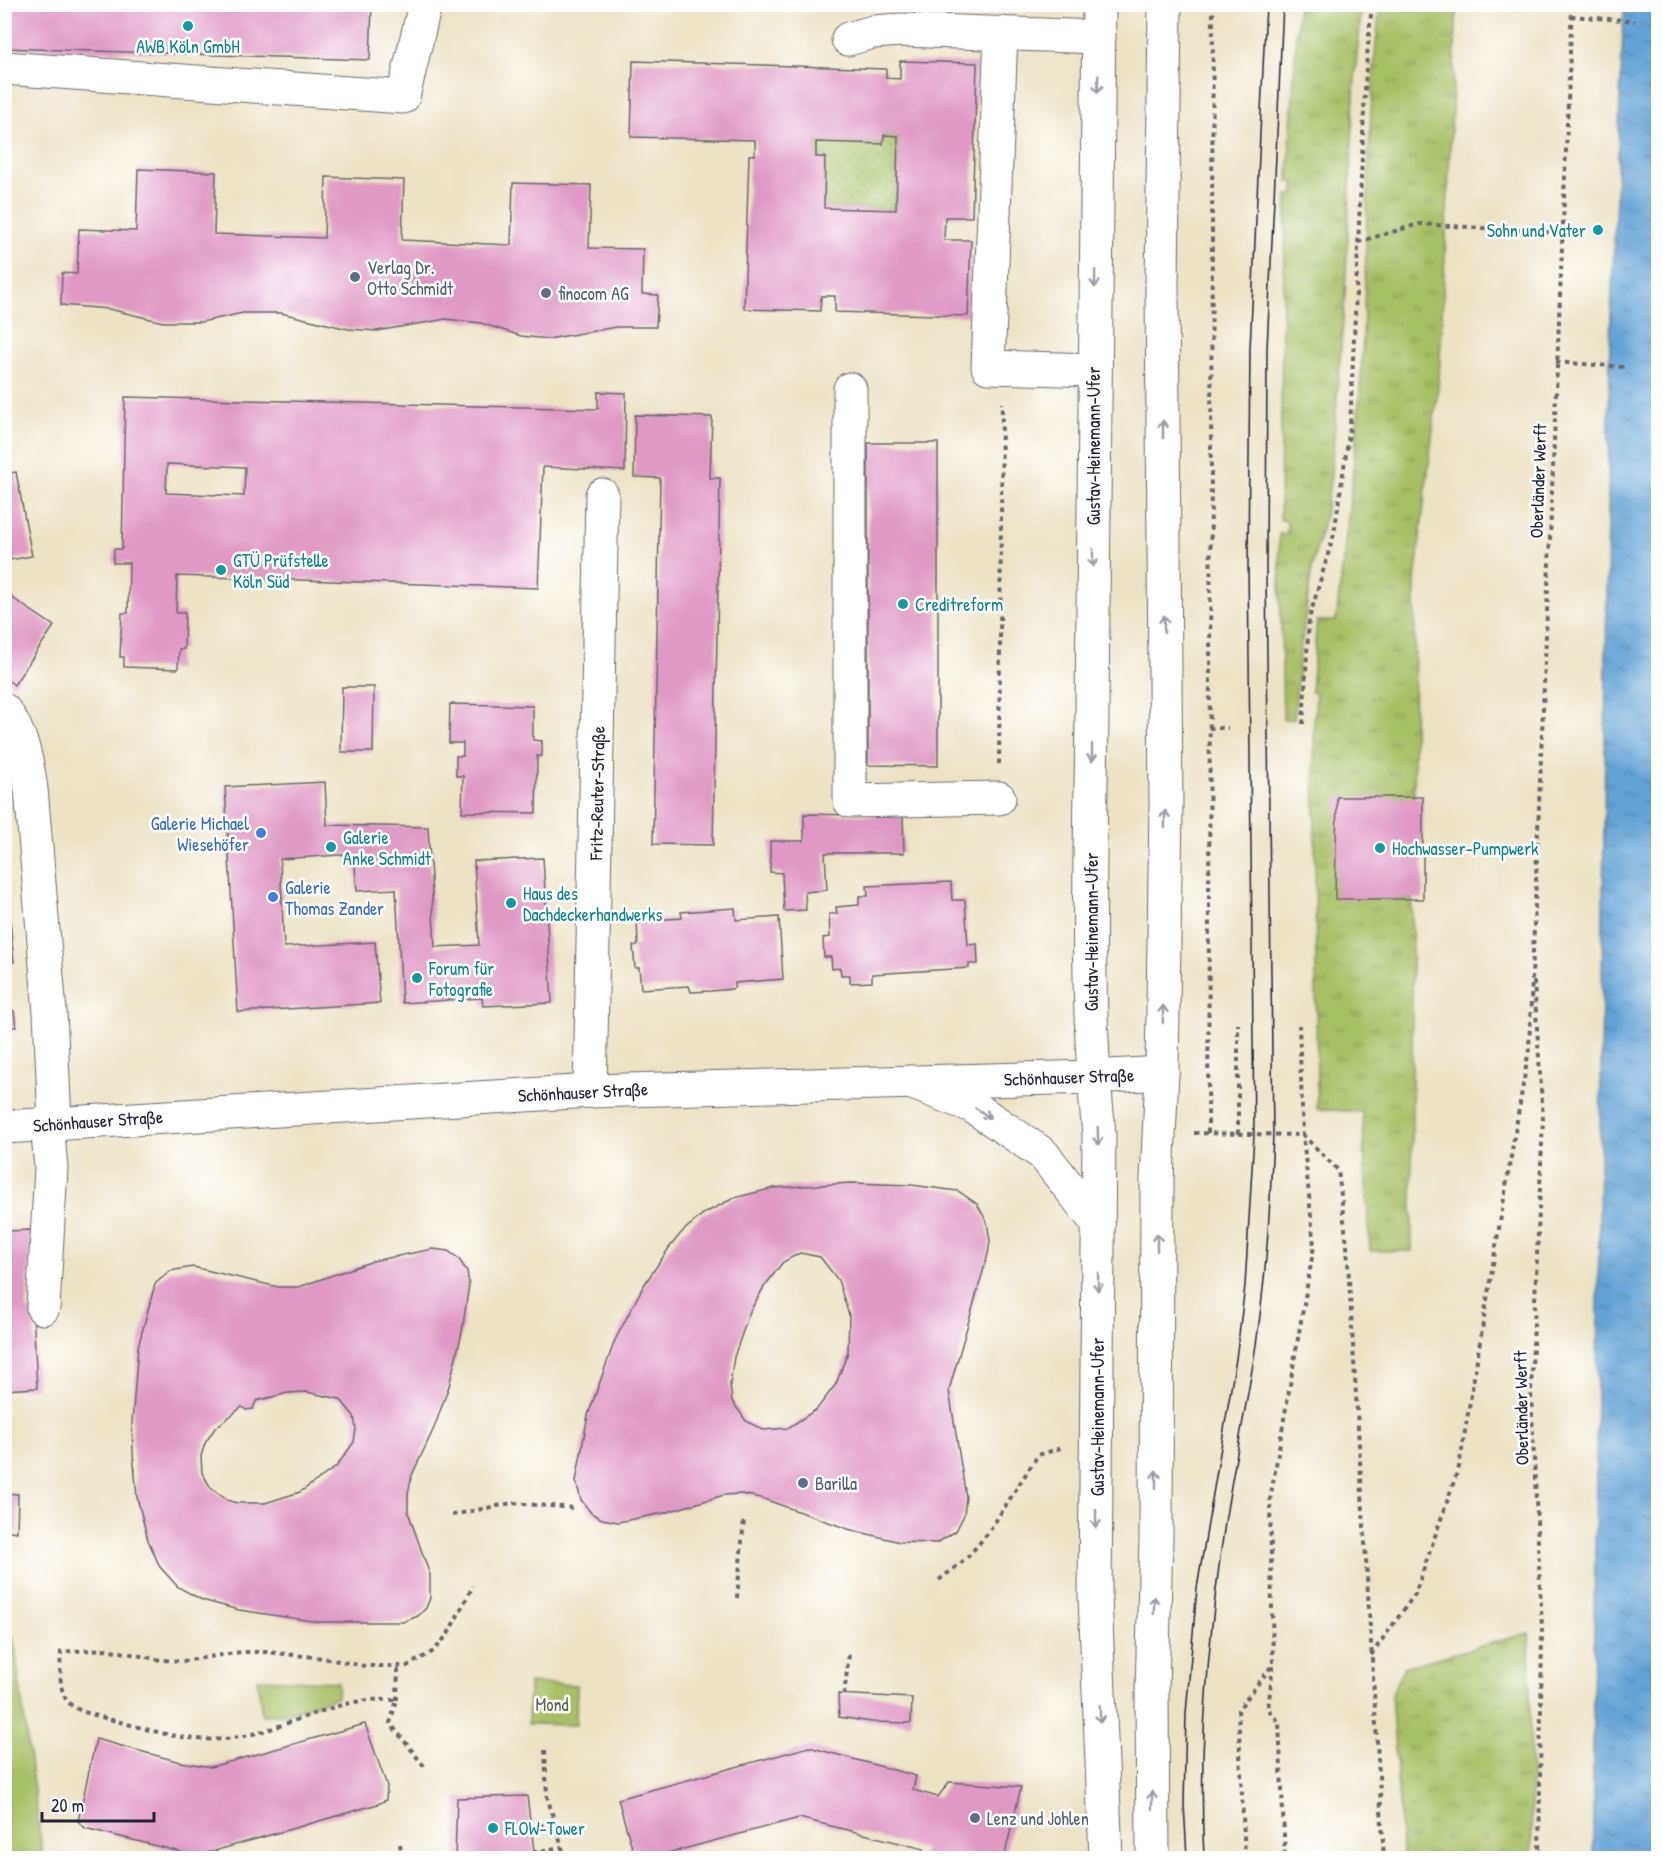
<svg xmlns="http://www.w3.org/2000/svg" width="1663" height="1863" viewBox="0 0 1663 1863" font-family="'Patrick Hand',sans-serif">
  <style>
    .grass { fill: url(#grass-tufts); stroke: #657150; stroke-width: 1.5 }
    .park { fill: #a8c065; stroke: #657150; stroke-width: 1.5 }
    .garden { fill: url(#garden-dots); stroke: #657150; stroke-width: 1.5 }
    .water { fill: url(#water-ripples); stroke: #426288; stroke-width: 1.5 }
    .building { fill: #e099c5; fill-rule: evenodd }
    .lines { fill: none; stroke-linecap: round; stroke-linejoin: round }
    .minor-casing { stroke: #69666b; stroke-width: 35 }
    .major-casing { stroke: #69666b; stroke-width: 35 }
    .path { stroke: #69666b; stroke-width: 4; stroke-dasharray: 4.5 4.5; stroke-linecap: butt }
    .minor { stroke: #fff; stroke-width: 33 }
    .major { stroke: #fff; stroke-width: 33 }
    .tram { stroke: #22223b; stroke-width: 1.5 }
    .oneway { stroke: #9c9ca7 }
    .culture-dot { fill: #0f9aa8; stroke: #fff; stroke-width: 2 }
    .service-dot { fill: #5c6f8a; stroke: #fff; stroke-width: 2 }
    .shop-dot { fill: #3f7fe0; stroke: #fff; stroke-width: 2 }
    .labels { text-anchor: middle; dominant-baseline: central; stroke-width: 5; stroke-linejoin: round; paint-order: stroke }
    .culture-label { font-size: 18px; fill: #0d838f; stroke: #fff; text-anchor: start }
    .service-label { font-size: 18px; fill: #4e5e75; stroke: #fff; text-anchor: start }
    .street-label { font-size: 18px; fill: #22223b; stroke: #fff }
    .shop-label { font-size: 18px; fill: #366cbe; stroke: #fff; text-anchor: end }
    .park-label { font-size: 18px; fill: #58614c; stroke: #fff }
  </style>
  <defs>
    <pattern id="grass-tufts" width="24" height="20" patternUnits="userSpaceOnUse" patternTransform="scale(1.5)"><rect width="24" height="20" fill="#a8c065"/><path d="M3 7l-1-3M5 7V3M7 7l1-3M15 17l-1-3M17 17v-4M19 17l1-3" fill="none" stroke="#889c54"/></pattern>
    <pattern id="garden-dots" width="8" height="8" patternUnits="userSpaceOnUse" patternTransform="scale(1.5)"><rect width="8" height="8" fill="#a8c065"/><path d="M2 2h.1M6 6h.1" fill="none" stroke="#889c54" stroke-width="1.8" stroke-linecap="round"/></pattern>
    <pattern id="water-ripples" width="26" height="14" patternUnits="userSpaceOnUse" patternTransform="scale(1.5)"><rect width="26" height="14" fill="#62a2d5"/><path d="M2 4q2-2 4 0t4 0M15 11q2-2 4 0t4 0" fill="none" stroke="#5084ae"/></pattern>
  </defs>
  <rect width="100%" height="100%" fill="#fff"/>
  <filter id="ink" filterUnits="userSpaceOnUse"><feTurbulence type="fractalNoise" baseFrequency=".0167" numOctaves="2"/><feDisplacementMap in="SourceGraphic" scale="12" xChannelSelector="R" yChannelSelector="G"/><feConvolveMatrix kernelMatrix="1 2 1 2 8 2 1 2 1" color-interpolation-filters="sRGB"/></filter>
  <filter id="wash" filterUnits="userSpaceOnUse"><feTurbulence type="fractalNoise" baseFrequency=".008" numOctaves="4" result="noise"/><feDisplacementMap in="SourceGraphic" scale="24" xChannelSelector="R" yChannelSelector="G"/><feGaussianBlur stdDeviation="1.35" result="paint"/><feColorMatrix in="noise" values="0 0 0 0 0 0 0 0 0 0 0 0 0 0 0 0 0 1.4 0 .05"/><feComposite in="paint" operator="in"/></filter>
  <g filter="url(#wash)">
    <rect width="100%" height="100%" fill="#ece3c4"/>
    <g class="grass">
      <path d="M1298,5H1362L1355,74L1345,296L1331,474L1325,516L1313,562L1300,653L1294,719H1283L1279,534H1287V521L1280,520L1282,326L1287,195H1294V182L1288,181Z"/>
      <path d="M1380,5H1457L1439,378L1415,580L1414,797L1335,898L1412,899V1251H1370L1362,1112L1317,1109L1314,722L1316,693L1311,692L1317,621H1336C1347,527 1359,432 1363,336C1368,226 1367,114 1380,5Z"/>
      <path d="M1529,1633L1532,1857L1403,1858L1391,1695L1404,1667Z"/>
    </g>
    <g class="park">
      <path d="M13,1635L17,1663L43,1858H5L4,1636Z"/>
      <path d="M257,1679L338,1682L337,1697L285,1714L262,1715Z"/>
      <path d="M529,1683L577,1685L576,1725L528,1724Z"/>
    </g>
    <path class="garden" d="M884,135L898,136L896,210L824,208L825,157H816V142L883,144Z"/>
    <path class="water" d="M1658,4V1858H1593V1705L1610,341L1624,5Z"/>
    <g id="blocks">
      <g class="building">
        <path d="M4,4H372L370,60L4,48Z"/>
        <path d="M633,61L886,69V78L900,79V61L977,63L972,217H945L944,240H971L968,316L835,312V296H821L820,311L744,309L749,155H755V140L631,137ZM884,135L898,136L896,210L824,208L825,157H816V142L883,144Z"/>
        <path d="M138,169L216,172L214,234L324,238L326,177L404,180L402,240L511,245L513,183L591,185L589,248L643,249L642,294L658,295L656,327H616L548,339L521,336L481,323L446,319L377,331L348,329L281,313H243L201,322H163L109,309L61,305L62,273L77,274L79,229L136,231Z"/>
        <path d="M598,392L626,393L625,471L543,467L538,588L177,576L176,613H185L184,649H179L178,669L124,667V657H120L122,613H128L129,563H113L114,549H122L125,397L598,409ZM167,464L245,467L244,496L166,493Z"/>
        <path d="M635,415L712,417L710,478H720L713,845L653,844L660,478L634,477Z"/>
        <path d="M868,443H938V766L868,765Z"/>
        <path d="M16,472L32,556L4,561V474Z"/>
        <path d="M5,593L54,626L14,685L5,678Z"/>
        <path d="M342,687H374L373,752H341Z"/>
        <path d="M450,704L533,706V740L542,741V756H537L536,813L462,812L463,776H456V756H463V743H449Z"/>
        <path d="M325,782L327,825L428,827L435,947L479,945L474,861L543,858L552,1003L483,1006L482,998L402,1003L396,889L357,891L354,854L280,859L284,947L375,942L380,1003L238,1012L225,787Z"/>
        <path d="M1337,797H1423V899H1335Z"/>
        <path d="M804,814L903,816L904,853H825L827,890L805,892L806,910L784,911L782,873L770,872V841H804Z"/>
        <path d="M4,857L14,962L4,963Z"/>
        <path d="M951,882L952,900H965L968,945L977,944L978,964H969V968L872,974V982L850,983V975H841L840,968L832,969L831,957H824L823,938L830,937L829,914H837L836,907L859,905V896H868L867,886Z"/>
        <path d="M735,908L736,920L779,917L783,979L735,983V987L732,989L711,991L691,992L689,986L641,989L639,968H635L633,946L638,945L637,921L682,918L681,912Z"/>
        <path d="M4,1011H14L16,1027L4,1028Z"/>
        <path d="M851,1183L911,1185L958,1191L977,1204L987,1222L990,1241L988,1254L949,1390L966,1497L964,1515L956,1531L937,1543L900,1542L848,1529L761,1498L742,1494L724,1495L664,1513L618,1522L602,1519L591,1513L581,1500L576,1481L588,1415L615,1340L644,1285L669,1248L682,1232L703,1214L734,1198L774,1188ZM800,1253L820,1257L838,1280L849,1315L848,1352L836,1384L817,1409L788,1428L763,1430L746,1421L732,1401L730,1384L734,1357L750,1311L764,1287L783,1262Z"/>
        <path d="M31,1230L27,1310H33L37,1388L4,1390V1231Z"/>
        <path d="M433,1249L448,1251L458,1258L467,1271L469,1284L462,1332L449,1386L434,1428L412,1475L408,1493V1512L430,1575V1598L426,1608L418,1616L403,1622H319L239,1610L202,1600L178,1587L160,1567L148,1540L137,1497L133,1453L132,1422L138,1347L155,1284L170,1271L193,1267L278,1287H299L373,1261ZM306,1392L340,1399L354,1416L356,1429L354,1442L336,1467L300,1492L265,1503H237L227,1500L211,1488L202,1473L201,1456L205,1443L215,1428L242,1407L246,1410L253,1409L256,1401L288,1393Z"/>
        <path d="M4,1493L18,1494L17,1532L4,1530Z"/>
        <path d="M838,1694L912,1698L911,1723L872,1722L839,1717Z"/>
        <path d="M365,1724L387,1786L386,1800L378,1804L197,1856L85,1828L78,1821L96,1739L180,1762L211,1767Z"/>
        <path d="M809,1747L916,1776L913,1790L938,1797L949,1782L1021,1787L1004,1858H922L924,1849L799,1818L650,1858H635L618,1799Z"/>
        <path d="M527,1796L535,1858H455L457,1798Z"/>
      </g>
    </g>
  </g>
  <g filter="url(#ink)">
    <use href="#blocks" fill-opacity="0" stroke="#69666b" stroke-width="1.5"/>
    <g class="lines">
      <g class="minor-casing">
        <g id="minor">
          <path d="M1001,33L988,367L1094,370"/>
          <path d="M848,39L873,32L902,30L1099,37"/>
          <path d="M4,68L403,97L425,4"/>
          <path d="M850,389V801L999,798"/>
          <path d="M4,710C22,733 27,761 31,789L50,1012L55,1123"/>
          <path d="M590,1091L602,495"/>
          <path d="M4,1127L590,1091L1093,1077L1162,1073"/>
          <path d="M43,1308L51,1168L47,1124"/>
        </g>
      </g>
      <g class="major-casing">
        <g id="major">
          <path d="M1099,4C1096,239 1093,474 1092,709C1091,850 1084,993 1099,1134L1095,1597L1106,1858"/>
          <path d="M910,1082L972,1106L1043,1154L1098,1224"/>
          <path d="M1153,1858L1152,1691L1156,1538L1157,1179L1162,1073L1166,805L1162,289L1165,4"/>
        </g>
      </g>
      <g class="path">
        <path d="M1571,16L1635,21"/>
        <path d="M1358,242L1419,224L1561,233"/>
        <path d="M1556,362L1624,367"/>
        <path d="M1303,724L1309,619L1334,534L1350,427L1366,67L1372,4"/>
        <path d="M1209,728H1228"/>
        <path d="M999,764L1002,403"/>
        <path d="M1534,981L1543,1119L1531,1392L1542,1629L1539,1858"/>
        <path d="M1194,1133L1303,1135L1338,1170L1347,1246L1384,1858"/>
        <path d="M1208,1133L1213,4"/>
        <path d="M1238,1134V1024"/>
        <path d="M452,1515L512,1503L575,1508"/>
        <path d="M939,1580L966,1559L988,1533L1038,1455L1061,1448"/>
        <path d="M737,1598L744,1519"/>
        <path d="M1371,1655L1415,1594L1459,1467L1529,1049L1572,4"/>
        <path d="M1273,1666L1268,1709L1279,1722L1285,1858"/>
        <path d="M844,1695L849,1654"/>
        <path d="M397,1700L398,1667"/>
        <path d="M545,1750L547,1796L565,1858"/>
        <path d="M424,1766L390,1723L397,1700C385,1700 372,1699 361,1701C317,1708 276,1732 233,1738C194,1744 157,1732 120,1722C69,1708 57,1711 61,1652L106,1649L161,1660L183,1661L241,1652H267L323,1658L364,1666H407L434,1651L448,1634L473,1586"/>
        <path d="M530,1827L555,1823"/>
        <path d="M400,1844L402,1858"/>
        <path d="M533,1852L562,1847"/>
        <path d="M1245,1858L1238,1710L1273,1664L1270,1500L1314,1246L1303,1135L1299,1025"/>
      </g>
      <use href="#minor" class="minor"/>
      <use href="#major" class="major"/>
      <g class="tram">
        <path d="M1187,1858L1184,1804L1186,1713L1197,1588L1236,1359L1245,1286L1254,1135L1248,563L1250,349L1266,4"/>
        <path d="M1204,1858C1198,1744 1209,1629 1226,1516C1238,1440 1256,1364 1263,1288C1269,1237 1271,1185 1273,1134L1266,575L1267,349L1283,4"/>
      </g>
    </g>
    <defs><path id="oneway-shaft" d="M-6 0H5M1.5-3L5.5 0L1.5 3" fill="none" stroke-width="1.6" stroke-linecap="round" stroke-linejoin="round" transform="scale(1.5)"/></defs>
    <g class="oneway">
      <use href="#oneway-shaft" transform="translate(1098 84) rotate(91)"/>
      <use href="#oneway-shaft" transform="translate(1095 279) rotate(91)"/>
      <use href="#oneway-shaft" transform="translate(1163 429) rotate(-90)"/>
      <use href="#oneway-shaft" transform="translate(1093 558) rotate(90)"/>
      <use href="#oneway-shaft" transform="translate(1164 624) rotate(-90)"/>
      <use href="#oneway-shaft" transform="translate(1092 753) rotate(90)"/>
      <use href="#oneway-shaft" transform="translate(1165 819) rotate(-89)"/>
      <use href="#oneway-shaft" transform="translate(1163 1014) rotate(-89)"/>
      <use href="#oneway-shaft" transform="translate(983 1113) rotate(34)"/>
      <use href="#oneway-shaft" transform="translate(1098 1136) rotate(88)"/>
      <use href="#oneway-shaft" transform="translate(1157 1242) rotate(-90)"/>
      <use href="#oneway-shaft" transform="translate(1098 1282) rotate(91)"/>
      <use href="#oneway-shaft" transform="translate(1156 1479) rotate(-90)"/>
      <use href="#oneway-shaft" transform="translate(1096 1519) rotate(90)"/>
      <use href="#oneway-shaft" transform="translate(1154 1605) rotate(-88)"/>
      <use href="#oneway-shaft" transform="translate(1100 1714) rotate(88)"/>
      <use href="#oneway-shaft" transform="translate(1152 1800) rotate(-90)"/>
    </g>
  </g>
  <g class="culture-dot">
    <circle cx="188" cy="26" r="6"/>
    <circle cx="1598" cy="230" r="6"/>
    <circle cx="221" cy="570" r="6"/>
    <circle cx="903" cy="604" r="6"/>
    <circle cx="331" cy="847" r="6"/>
    <circle cx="1380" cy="848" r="6"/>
    <circle cx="511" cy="903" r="6"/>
    <circle cx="417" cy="978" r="6"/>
    <circle cx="493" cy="1828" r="6"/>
  </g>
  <g class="service-dot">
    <circle cx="355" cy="277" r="6"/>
    <circle cx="546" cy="293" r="6"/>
    <circle cx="803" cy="1483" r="6"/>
    <circle cx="975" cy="1818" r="6"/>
  </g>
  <g class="shop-dot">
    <circle cx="261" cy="833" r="6"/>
    <circle cx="273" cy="897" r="6"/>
  </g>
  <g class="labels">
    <g class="culture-label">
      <text x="188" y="46" text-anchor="middle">AWB Köln GmbH</text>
      <text x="1586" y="230" text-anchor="end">Sohn und Vater</text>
      <text x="233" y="560">GTÜ Prüfstelle<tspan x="233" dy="21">Köln Süd</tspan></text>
      <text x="915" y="604">Creditreform</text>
      <text x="343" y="837">Galerie<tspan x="343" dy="21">Anke Schmidt</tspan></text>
      <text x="1392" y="848">Hochwasser-Pumpwerk</text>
      <text x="523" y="893">Haus des<tspan x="523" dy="21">Dachdeckerhandwerks</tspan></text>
      <text x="429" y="968">Forum für<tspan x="429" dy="21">Fotografie</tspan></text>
      <text x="505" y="1828">FLOW-Tower</text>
    </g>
    <g class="service-label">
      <text x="367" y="267">Verlag Dr.<tspan x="367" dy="21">Otto Schmidt</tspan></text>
      <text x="558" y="293">finocom AG</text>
      <text x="815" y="1483">Barilla</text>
      <text x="987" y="1818">Lenz und Johlen</text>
    </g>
    <g class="street-label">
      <text transform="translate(1093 446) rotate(-90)">Gustav-Heinemann-Ufer</text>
      <text transform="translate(1538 481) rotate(-88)">Oberländer Werft</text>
      <text transform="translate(597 793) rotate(-89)">Fritz-Reuter-Straße</text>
      <text transform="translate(1091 932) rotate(-90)">Gustav-Heinemann-Ufer</text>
      <text transform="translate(1069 1077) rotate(-2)">Schönhauser Straße</text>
      <text transform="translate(583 1092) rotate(-3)">Schönhauser Straße</text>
      <text transform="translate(98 1121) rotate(-4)">Schönhauser Straße</text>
      <text transform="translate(1521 1408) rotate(-91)">Oberländer Werft</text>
      <text transform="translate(1097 1417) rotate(-90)">Gustav-Heinemann-Ufer</text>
    </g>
    <g class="shop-label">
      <text x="249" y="823">Galerie Michael<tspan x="249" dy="21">Wiesehöfer</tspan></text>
      <text x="285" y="887" text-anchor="start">Galerie<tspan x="285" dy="21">Thomas Zander</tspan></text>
    </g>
    <g class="park-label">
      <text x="552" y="1704">Mond</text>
    </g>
  </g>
  <rect width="1663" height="1863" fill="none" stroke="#fff" stroke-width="24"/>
  <path d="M42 1812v9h112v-9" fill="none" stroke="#22223b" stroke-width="3"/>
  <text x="51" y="1812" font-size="18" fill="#22223b" stroke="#ffffff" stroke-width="4.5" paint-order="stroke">20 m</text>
</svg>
